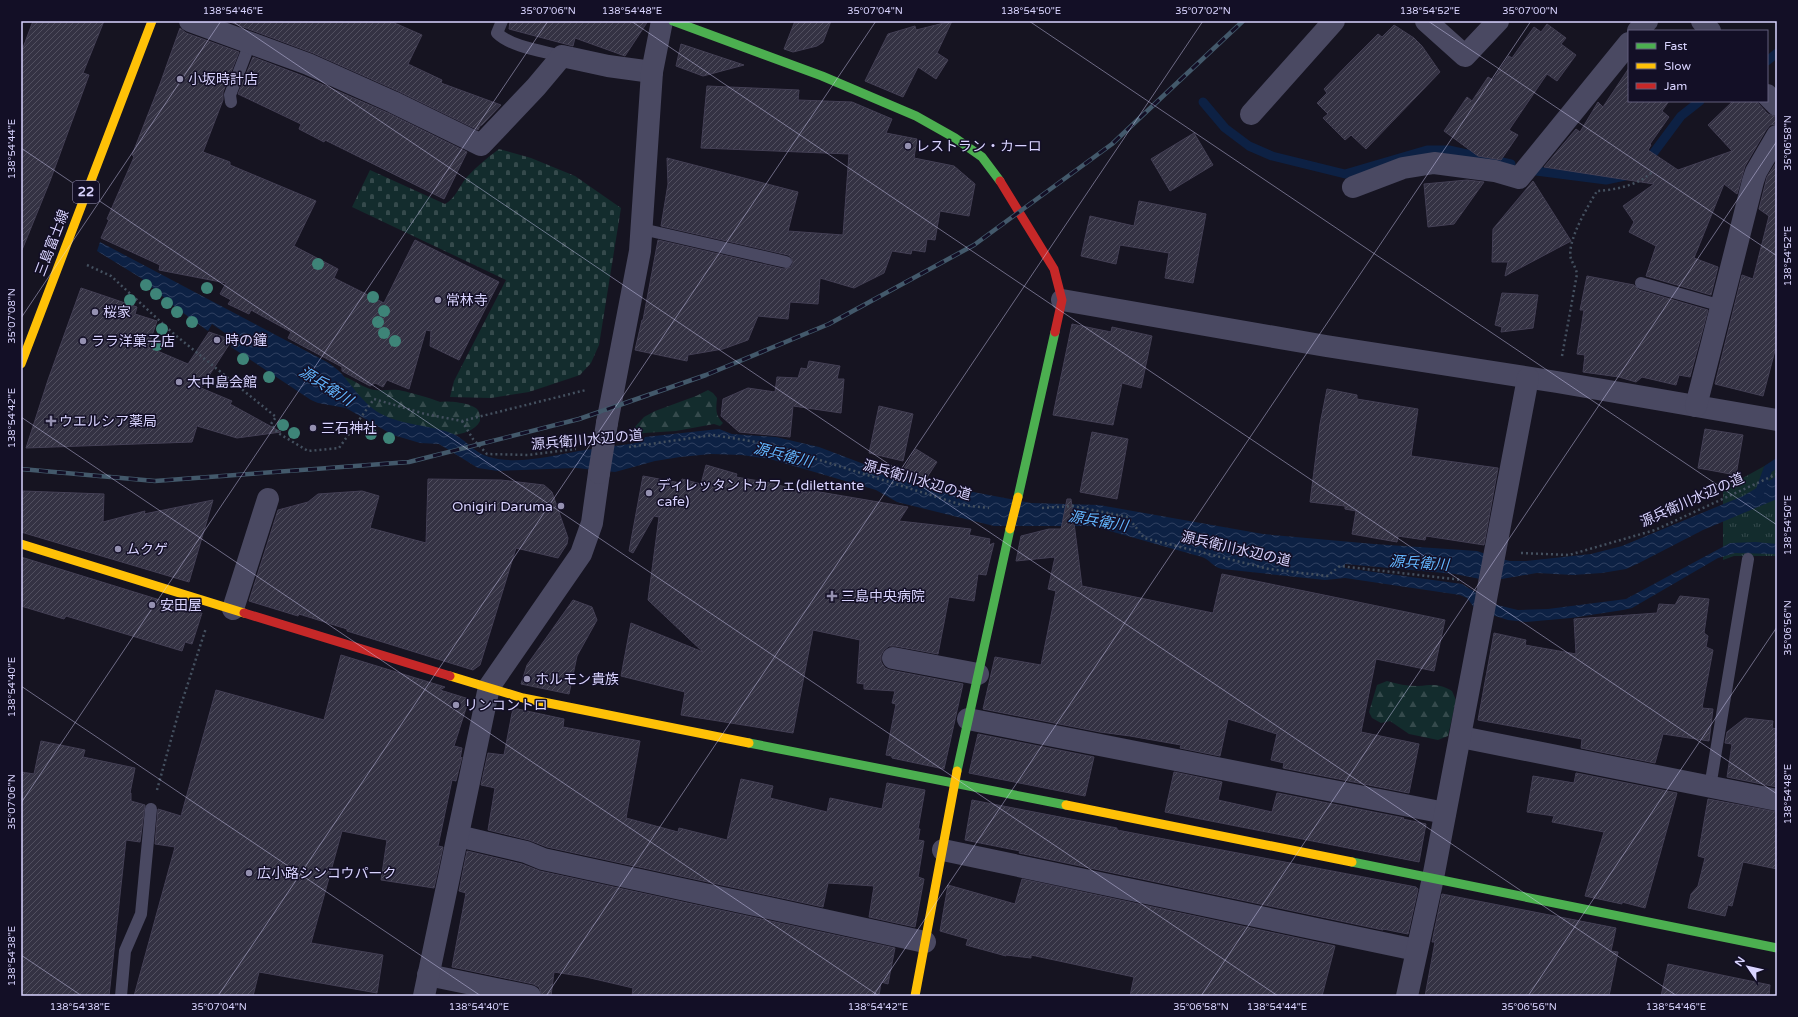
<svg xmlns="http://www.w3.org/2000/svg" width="1798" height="1017" viewBox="0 0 1798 1017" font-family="'Varela Round','Noto Sans JP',sans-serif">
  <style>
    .forest { fill: url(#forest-firs) }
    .cemetery { fill: url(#cemetery-stones) }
    .park { fill: url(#park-tufts) }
    .water { fill: url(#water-waves) }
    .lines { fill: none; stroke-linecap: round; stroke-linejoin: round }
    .stream { stroke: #0d2144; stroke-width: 9 }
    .building { fill: url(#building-hatch); stroke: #433f54 }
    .path { stroke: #44505f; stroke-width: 2.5; stroke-dasharray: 2 3; stroke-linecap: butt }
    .lane { stroke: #4a4962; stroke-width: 12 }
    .street { stroke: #4a4962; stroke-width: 22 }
    .fast { stroke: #4caf50; stroke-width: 9 }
    .slow { stroke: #ffc107; stroke-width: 9 }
    .jam { stroke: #c62828; stroke-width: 9 }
    .rail-casing { stroke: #43596b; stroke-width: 4.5 }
    .rail { stroke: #130f26; stroke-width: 3; stroke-dasharray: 9; stroke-linecap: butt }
    .street-bridge { stroke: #4a4962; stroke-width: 22 }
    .slow-bridge { stroke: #ffc107; stroke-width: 9 }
    .tree { fill: #3e8478 }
    .ticks { fill: none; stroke: #d9d4ff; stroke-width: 1; stroke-opacity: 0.45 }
    .poi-dot { fill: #9591b1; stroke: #130f26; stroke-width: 1.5 }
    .labels { text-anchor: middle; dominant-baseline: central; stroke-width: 3; stroke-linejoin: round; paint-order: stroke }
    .shield { fill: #130f26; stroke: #9e99be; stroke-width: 1 }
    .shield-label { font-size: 13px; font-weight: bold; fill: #d9d4ff }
    .poi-label { font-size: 14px; fill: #d9d4ff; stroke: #130f26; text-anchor: start }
    .street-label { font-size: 14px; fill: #d9d4ff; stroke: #130f26 }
    .water-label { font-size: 15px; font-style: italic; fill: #62b6ff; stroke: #130f26 }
    .neatline { fill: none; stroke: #d9d4ff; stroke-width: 1.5 }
    .ticks-label { font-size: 10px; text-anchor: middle; fill: #d9d4ff }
  </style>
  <defs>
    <pattern id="forest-firs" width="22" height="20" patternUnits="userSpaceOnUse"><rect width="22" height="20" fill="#132c2d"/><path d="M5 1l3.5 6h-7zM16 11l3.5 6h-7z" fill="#354a4c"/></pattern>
    <pattern id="cemetery-stones" width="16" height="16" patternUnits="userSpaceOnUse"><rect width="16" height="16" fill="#132c2d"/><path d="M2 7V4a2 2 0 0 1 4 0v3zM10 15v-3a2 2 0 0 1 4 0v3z" fill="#354a4c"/></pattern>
    <pattern id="park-tufts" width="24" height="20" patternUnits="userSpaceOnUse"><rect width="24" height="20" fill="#132c2d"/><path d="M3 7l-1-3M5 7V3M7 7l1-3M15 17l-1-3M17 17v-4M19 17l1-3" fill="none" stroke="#354a4c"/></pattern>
    <pattern id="water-waves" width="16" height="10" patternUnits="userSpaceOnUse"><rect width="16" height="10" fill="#0d2144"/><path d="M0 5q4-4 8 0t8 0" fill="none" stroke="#304060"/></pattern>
    <pattern id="building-hatch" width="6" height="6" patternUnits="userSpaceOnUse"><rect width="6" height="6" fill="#343243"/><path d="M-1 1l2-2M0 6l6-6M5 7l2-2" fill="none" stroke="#514f5f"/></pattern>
  </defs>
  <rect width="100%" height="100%" fill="#161421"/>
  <g class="forest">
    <path d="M340,376C350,377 360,386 370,389C380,392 389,389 398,390C402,390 437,400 440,402C447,400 472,403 477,409C480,412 480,417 480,421C476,430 461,435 451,435C437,435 387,421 376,414C367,408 348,385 340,376Z"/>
    <path d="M708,390L713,393L717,398C716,409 715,415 723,423L720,426L714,424L676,431L644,433L637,436L634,434L633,429L644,417L655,411L696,396Z"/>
    <path d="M1387,681C1397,684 1407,686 1418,686C1433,685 1438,683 1452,691L1456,700L1448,736L1438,740L1409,734L1390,721L1381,723L1372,718L1369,712L1377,685Z"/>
  </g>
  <path class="cemetery" d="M499,149L531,158L575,176L621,208L599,345L591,363L580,375L529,392L491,398L450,397L454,381L506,280L352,207L370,170L445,204C455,199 459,187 466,178C476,167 487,158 499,149Z"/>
  <path class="park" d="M1777,459V556H1734L1723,560V489Z"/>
  <path class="water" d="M100,242L327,362C332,365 337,369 341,373C352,386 362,401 376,411C398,425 424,424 448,432C465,437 472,452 489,457C518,465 550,456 579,451C600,447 621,446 642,442L645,437L719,429L732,434L776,437L819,447L877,469L931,484L1031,503L1099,505L1263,534L1374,544L1477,551L1497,558L1510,561H1526L1591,554L1622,546L1743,496L1777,476V499L1703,530L1639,563L1626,569L1602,573L1573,575L1537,573L1490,581L1455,574L1345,564V568L1462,584L1497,605L1518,610L1548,609L1626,599L1730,543L1756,542L1777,544V554L1735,553L1718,558L1632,608L1623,610L1571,618L1526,622L1508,620L1476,610L1467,598L1460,595L1345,578L1325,580L1222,569C1213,567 1210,560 1202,557L1092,526H994L897,502L876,490L770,459L742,455L711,454L680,457L655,461L615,472L576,468L498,471L478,468L439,444L420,443L393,435L346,408L318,403L311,400L231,347L235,340L212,324L208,331L175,307L141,278L97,251Z"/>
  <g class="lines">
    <g class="stream">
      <path d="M1767,61L1777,53"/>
      <path d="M1203,102L1225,128L1249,146L1272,156L1345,174L1427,150H1449L1511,164"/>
      <path d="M1646,163L1681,116L1700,101"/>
      <path d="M1536,171L1606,180L1625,176"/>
      <path d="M1759,494L1768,469L1777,463"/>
    </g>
  </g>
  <g class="building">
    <path d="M33,21H104L83,73L89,75L50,181L22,250L21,53Z"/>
    <path d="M227,21H390L422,35L408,64L442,80L441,83L501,105L482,125L480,126L478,130L398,91L313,53Z"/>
    <path d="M510,21H648L625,56L575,38L573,46L509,29Z"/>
    <path d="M795,21H831L823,42L817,46L793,52L784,49Z"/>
    <path d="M952,21L937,53L948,60L936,79L918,67L903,97L865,81L888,34L915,26L916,30Z"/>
    <path d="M1547,24L1566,38L1561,44L1576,55L1557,81L1547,74L1509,130L1518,135L1501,160L1478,156L1444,131L1467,97L1472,101L1488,77L1493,80L1509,56L1512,58L1534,27L1541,32Z"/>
    <path d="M1394,25L1414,38L1422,46L1440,72L1366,149L1351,135L1345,140L1323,118L1328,114L1317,103L1327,93L1324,89L1347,65L1378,34L1382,37Z"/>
    <path d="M180,28L186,33L239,52L223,92V100L203,152L230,162V165L316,201L294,246L338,269L334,278L384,303L415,240L499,282L459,360L430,346L431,331L426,330L409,389L387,380L383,387L375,383L370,386L342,371V367L288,338L291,332L251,310L249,314L228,304L231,300L220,294L226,283L159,270L160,265L101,238L109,220L107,219L134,157L132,155L160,84Z"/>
    <path d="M681,44L744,65L703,76L676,66Z"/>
    <path d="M253,57L303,76L388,113L467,152L444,199L325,140L324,142L299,129L301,124L238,94Z"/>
    <path d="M1629,68V101H1669L1662,111L1669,117L1650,144L1651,145L1648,150L1678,170L1732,151L1708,125L1733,101H1756L1768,114L1777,117V124L1770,125L1766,130L1745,166L1737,194L1724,184L1694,258L1718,267L1711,295L1646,276L1656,246L1629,232L1634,222L1623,206L1654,184L1544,167L1576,129L1580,132L1598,102L1603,107Z"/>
    <path d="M707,86L799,90L798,100L852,102L892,119L886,133L917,139L914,158L954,166L975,184L969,216L940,211L935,240L927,239L925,252L912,250L911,254L892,251L884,273L854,288L820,278L818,304L790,302L788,319L758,316L748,340L723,349L688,355L687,361L635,350L642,320H643L658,240L784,269L791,267L793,263L791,257L788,255L661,226L668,184L667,158L798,192L788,231L843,235L849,154L701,148Z"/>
    <path d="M1194,133L1213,165L1170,191L1151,159Z"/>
    <path d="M1777,161V343L1763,396L1715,384L1742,275L1753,279L1769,216L1759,209L1767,177Z"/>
    <path d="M1467,180L1484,182L1454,224L1428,227L1424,184Z"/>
    <path d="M1533,181L1571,241L1505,276L1508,262H1492L1493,229Z"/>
    <path d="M1139,201L1206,214L1193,283L1165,278L1169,253L1120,245L1116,264L1081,256L1090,216L1134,226Z"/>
    <path d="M1587,276L1634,285L1639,290L1708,310L1690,377L1679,375L1676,385L1642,377L1636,382L1619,377L1583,372L1585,355L1577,354L1584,310H1580Z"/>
    <path d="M81,288L137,307L135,314L157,321L148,347L188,364L209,332L232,340L201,388L232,401L230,404L281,432L237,438L197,426L192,442L26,448L48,380Z"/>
    <path d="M1502,293L1538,295L1533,328L1501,332L1502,327L1495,325Z"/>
    <path d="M1072,324L1111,332L1112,327L1152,336L1141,388L1122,383L1113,425L1053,415Z"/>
    <path d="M809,361L840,366L837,379H844L841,413L793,406L790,437L739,432L721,416L723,399L748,388L775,392L777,377L798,378L801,368L807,369Z"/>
    <path d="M1327,389L1357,395V399L1418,409L1411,456L1498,468L1484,545L1426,536L1425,540L1398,536L1397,542L1352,534L1356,511L1345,509V506L1310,502L1320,424Z"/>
    <path d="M879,406L913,414L903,461L869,453Z"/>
    <path d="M1705,429L1743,435L1736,475L1698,468Z"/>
    <path d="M1092,432L1128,439L1117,499L1080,492Z"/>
    <path d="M916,449L937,462L924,482L903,470Z"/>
    <path d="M706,465L737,474L736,477L771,483L807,493L802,489L908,507L899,521L971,529L969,535L990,539L989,545L994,543L986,575L978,574L974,601L949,597L938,654L895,646H889L884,650L881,655V662L885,668L890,670L963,684L944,769L892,758V756L886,755L896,704L892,703L895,691L864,689V684L857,683L860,640L813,630L793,733L681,715L685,692L621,676L631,623L703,652L648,600L659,517L654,516L633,553L629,551L643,476L681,483L682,479L701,484Z"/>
    <path d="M428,479L501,480L544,485L552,492L568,538L567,544L558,558L516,548L480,665L473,670L347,631V629L299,614L298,616L249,601L278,510L308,502L318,494L362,491L379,496L370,528L426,543Z"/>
    <path d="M23,491L104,494L103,522L145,511L144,514L213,500L189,582L21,532Z"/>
    <path d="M1067,499H1071L1082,586L1213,613L1222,574L1445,620L1434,671L1376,659L1361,732L1419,744L1409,793L1283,768L1284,763L1271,760L1277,734L1228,719L1220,756L1180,748L1181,745L1130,736L1100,732L983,709L995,657L1041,665L1056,591L1048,589L1055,557L1016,561L1021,536L1049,529H1061Z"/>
    <path d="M21,557L202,613L192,644L185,642L182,651L66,616L64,619L21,606Z"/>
    <path d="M1680,596L1709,599L1704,633L1708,636L1706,647L1713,650L1702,708L1713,709L1709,741L1663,734L1655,763L1581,748L1582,739L1478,720L1494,633L1526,640L1525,645L1576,654L1574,619L1657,613L1659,604L1675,605Z"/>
    <path d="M573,600L592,607L597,620L577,656L569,694L521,684L527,665Z"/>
    <path d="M341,655L445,687L440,690L469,699L454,746L462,748L460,759L462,757L456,781L452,780L438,846L443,847L434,888L381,880L387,840L342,831L311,943L383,955L377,993L259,972L253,996H134L175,847L155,844L158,809L181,816L216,690L324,720Z"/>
    <path d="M513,708L564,719L563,727L640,741L626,818L678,832L679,828L727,840L741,779L773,786L770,798L827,812L830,798L882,809L887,783L925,790L918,829H920L918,840L924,841L918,877L924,879L915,927L869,917L874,886L828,883L823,907L547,847L529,840L488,830L495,788L481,785L488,753L504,755Z"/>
    <path d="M1745,718L1773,721L1772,728L1777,729V787L1727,777L1732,744L1725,743L1727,732Z"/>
    <path d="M978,734L1094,757L1085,796L969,773Z"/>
    <path d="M41,741L85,750L83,757L135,768L130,793H131V801L145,805L140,842L126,840L109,996H21V772L34,774Z"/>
    <path d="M1174,772L1222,782L1218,800L1272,812L1277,793L1404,818L1403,819L1426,824L1419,862L1165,812Z"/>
    <path d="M1576,773L1677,793L1645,908L1622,902V904L1585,896L1604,832L1552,822L1554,816L1527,812L1533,776L1574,783Z"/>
    <path d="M1708,799L1777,812V869L1743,862L1732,906L1728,905L1725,916L1688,908L1691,894L1698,886L1705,858L1698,856Z"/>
    <path d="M972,800L1117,828V830L1416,887L1418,889L1408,934L1383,929V930L1019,853L1020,851L965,840Z"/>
    <path d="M467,851L522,864L540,871L895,948L888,984L881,982L879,996H632L633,988L586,977L554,972L551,996H542L539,987L533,984L452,967L466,893L459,891Z"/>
    <path d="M1022,879L1335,946L1322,996H1130L1134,977L1031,955V958L1006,955V956L966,945L968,939L940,931L948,885L1015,904Z"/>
    <path d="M1442,894L1616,928L1611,951L1618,952L1609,996H1425L1435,942H1432Z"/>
    <path d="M1668,964L1770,985L1769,996H1661Z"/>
  </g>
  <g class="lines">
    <g class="path">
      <path d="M87,265L111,276L174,334L276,417L271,424L278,433L308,451L339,448L374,399L425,414L462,421L586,390"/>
      <path d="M1562,356L1577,274C1576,268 1573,264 1571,259C1566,242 1588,206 1597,191C1615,190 1640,185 1653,171"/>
      <path d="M462,421L473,439L487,454L528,455L576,449"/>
      <path d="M629,447L713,435L769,444L962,505L989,508"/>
      <path d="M1042,508L1073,506L1128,517L1144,538L1269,569L1327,576L1340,566L1462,580"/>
      <path d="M1521,553L1569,555L1655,530L1777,474"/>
      <path d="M157,790L179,711L206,628"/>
    </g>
    <g class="lane">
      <path d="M502,21L497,33C511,47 543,51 562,56"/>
      <path d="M231,102L230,95L250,43"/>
      <path d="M642,229L786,262"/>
      <path d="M1641,283L1722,306"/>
      <path d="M1710,787L1748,559"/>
      <path d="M121,996L125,951L141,914L151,809"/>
    </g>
    <g class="street">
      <path d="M190,21L308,64L393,102L481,145L536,87L562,56L608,66L652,72"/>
      <path d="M1426,21L1465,56L1498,21"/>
      <path d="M1702,21L1710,31"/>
      <path d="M1638,31L1647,21"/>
      <path d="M1767,95L1777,105"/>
      <path d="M1251,114L1334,21"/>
      <path d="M1353,187L1403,168L1434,163L1495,171L1519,178L1629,43"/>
      <path d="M1062,300L1326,346L1557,382L1777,420"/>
      <path d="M1696,406L1753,181L1756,172L1777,136"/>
      <path d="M607,423L640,251L652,72L662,21"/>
      <path d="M233,609L268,499"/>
      <path d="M893,658L978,674"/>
      <path d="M968,719L1445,813"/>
      <path d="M1461,737L1777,800"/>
      <path d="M458,836L526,852L543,859L925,942"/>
      <path d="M943,850L1416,950"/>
      <path d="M428,975L530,996"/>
      <path d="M424,996L489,687L581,554L592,523L599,473"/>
      <path d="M1407,996L1433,878L1528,378"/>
    </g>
    <g class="fast">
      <path d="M673,21L822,76L916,116L955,138L982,157L1000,181"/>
      <path d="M1018,497L1055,332"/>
      <path d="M749,743L1066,805"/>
      <path d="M957,771L1010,529"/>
      <path d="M1352,862L1777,948"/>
    </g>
    <g class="slow">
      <path d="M21,364L152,21"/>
      <path d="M21,544L244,613"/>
      <path d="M450,676L523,698L749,743"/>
      <path d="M1066,805L1352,862"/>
      <path d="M915,996L957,771"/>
    </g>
    <g class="jam">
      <path d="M1000,181L1054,269L1062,300L1055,332"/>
      <path d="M244,613L450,676"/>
    </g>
    <g class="rail-casing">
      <path id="rail" d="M21,469L155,481L409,462L579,419L706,375L829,324L974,245L1112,144L1243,21"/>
    </g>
    <use href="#rail" class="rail"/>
    <path class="street-bridge" d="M599,473L607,423"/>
    <path class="slow-bridge" d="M1010,529L1018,497"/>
  </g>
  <g class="tree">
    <circle cx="318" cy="264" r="6"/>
    <circle cx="146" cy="285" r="6"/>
    <circle cx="207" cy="288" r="6"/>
    <circle cx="156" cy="294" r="6"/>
    <circle cx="373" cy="297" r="6"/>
    <circle cx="130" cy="300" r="6"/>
    <circle cx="167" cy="303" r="6"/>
    <circle cx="384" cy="311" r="6"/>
    <circle cx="177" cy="312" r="6"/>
    <circle cx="192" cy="322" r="6"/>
    <circle cx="378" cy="322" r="6"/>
    <circle cx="162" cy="329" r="6"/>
    <circle cx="384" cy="333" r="6"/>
    <circle cx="395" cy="341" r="6"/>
    <circle cx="157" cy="345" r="6"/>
    <circle cx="243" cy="359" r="6"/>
    <circle cx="269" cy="377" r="6"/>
    <circle cx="283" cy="425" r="6"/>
    <circle cx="294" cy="433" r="6"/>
    <circle cx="371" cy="434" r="6"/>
    <circle cx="389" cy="438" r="6"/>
  </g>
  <path class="ticks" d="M232,21L1677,996M631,21L1777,794M1029,21L1777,525M1428,21L1777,256M21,148L1278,996M21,318L221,21M21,417L879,996M21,686L481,996M21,803L548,21M21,955L82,996M218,996L876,21M546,996L1203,21M873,996L1531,21M1201,996L1777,141M1528,996L1777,627"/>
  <g class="poi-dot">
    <circle cx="180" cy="79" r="4"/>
    <circle cx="908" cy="146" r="4"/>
    <circle cx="438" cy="300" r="4"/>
    <circle cx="95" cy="312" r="4"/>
    <circle cx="217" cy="340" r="4"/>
    <circle cx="83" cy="341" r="4"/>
    <circle cx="179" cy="382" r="4"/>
    <path d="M49 415h4v4h4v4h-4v4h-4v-4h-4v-4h4z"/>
    <circle cx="313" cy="428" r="4"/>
    <circle cx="649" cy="493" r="4"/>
    <circle cx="561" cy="506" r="4"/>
    <circle cx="118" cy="549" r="4"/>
    <path d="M830 590h4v4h4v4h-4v4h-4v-4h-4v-4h4z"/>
    <circle cx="152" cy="605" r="4"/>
    <circle cx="527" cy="679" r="4"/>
    <circle cx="456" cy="705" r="4"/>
    <circle cx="249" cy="873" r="4"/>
  </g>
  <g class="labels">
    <rect class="shield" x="73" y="181" width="26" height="22" rx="3"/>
    <g class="shield-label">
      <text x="86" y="192">22</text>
    </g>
    <g class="poi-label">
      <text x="188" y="79">小坂時計店</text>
      <text x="916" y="146">レストラン・カーロ</text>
      <text x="446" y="300">常林寺</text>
      <text x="103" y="312">桜家</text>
      <text x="225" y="340">時の鐘</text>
      <text x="91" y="341">ララ洋菓子店</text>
      <text x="187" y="382">大中島会館</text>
      <text x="59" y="421">ウエルシア薬局</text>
      <text x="321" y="428">三石神社</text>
      <text x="657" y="485">ディレッタントカフェ(dilettante<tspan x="657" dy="16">cafe)</tspan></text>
      <text x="553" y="506" text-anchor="end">Onigiri Daruma</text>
      <text x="126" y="549">ムクゲ</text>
      <text x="841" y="596">三島中央病院</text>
      <text x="160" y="605">安田屋</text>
      <text x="535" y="679">ホルモン貴族</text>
      <text x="464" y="705">リンコントロ</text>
      <text x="257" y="873">広小路シンコウパーク</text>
    </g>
    <g class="street-label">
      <text transform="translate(52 243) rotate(-69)">三島富士線</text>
      <text transform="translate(587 440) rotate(-5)">源兵衛川水辺の道</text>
      <text transform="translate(917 480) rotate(16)">源兵衛川水辺の道</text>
      <text transform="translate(1692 500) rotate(-24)">源兵衛川水辺の道</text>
      <text transform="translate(1236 549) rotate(13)">源兵衛川水辺の道</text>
    </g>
    <g class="water-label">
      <text transform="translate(326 386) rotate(32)">源兵衛川</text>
      <text transform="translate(783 455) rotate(14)">源兵衛川</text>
      <text transform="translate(1098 521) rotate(10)">源兵衛川</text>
      <text transform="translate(1419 563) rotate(4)">源兵衛川</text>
    </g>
  </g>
  <rect width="1798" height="1017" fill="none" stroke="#130f26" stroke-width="44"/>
  <rect x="1628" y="30" width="140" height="72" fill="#130f26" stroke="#625e7d"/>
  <rect x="1636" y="43" width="20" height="6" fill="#4caf50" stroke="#625e7d"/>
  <text x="1664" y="50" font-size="12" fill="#d9d4ff">Fast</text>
  <rect x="1636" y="63" width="20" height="6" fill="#ffc107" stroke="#625e7d"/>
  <text x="1664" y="70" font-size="12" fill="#d9d4ff">Slow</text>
  <rect x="1636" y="83" width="20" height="6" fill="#c62828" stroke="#625e7d"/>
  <text x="1664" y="90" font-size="12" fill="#d9d4ff">Jam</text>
  <g transform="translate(1748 967) rotate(304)" stroke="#130f26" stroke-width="3" paint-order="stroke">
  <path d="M0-3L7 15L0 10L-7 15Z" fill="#d9d4ff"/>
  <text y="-6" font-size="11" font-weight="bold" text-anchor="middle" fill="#d9d4ff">N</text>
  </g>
  <rect x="22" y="22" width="1754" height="973" class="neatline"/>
  <g class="ticks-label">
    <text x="233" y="14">138°54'46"E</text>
    <text x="548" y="14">35°07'06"N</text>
    <text x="632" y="14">138°54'48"E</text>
    <text x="875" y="14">35°07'04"N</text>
    <text x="1031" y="14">138°54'50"E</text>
    <text x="1203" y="14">35°07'02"N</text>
    <text x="1430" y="14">138°54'52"E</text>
    <text x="1530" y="14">35°07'00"N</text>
    <text transform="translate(1787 143) rotate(-90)" y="4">35°06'58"N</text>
    <text transform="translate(11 149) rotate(-90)" y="4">138°54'44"E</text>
    <text transform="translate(1787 256) rotate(-90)" y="4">138°54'52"E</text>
    <text transform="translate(11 316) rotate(-90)" y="4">35°07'08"N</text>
    <text transform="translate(11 418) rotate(-90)" y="4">138°54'42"E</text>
    <text transform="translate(1787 525) rotate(-90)" y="4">138°54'50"E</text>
    <text transform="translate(1787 628) rotate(-90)" y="4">35°06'56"N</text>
    <text transform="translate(11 687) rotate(-90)" y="4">138°54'40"E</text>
    <text transform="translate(1787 794) rotate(-90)" y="4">138°54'48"E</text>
    <text transform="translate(11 802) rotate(-90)" y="4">35°07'06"N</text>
    <text transform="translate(11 956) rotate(-90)" y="4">138°54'38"E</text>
    <text x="80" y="1010">138°54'38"E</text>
    <text x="219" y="1010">35°07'04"N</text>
    <text x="479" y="1010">138°54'40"E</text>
    <text x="878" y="1010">138°54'42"E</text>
    <text x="1201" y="1010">35°06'58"N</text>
    <text x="1277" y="1010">138°54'44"E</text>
    <text x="1529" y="1010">35°06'56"N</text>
    <text x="1676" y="1010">138°54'46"E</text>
  </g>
</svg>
